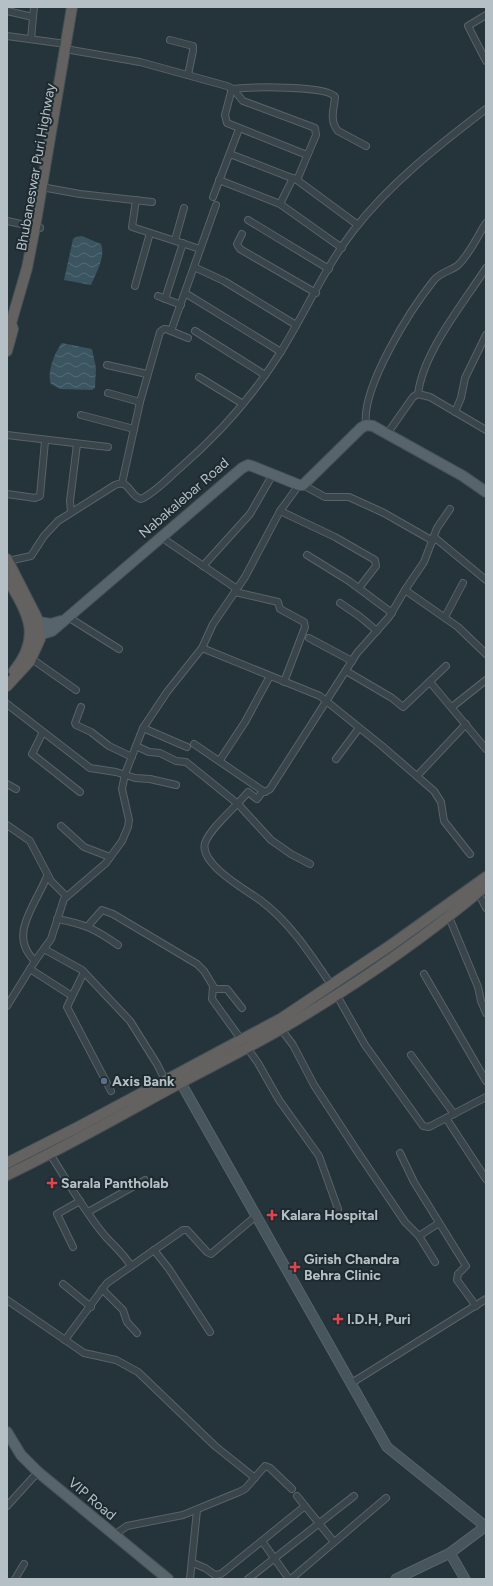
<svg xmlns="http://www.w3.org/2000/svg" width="493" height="1586" viewBox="0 0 493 1586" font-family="Figtree,sans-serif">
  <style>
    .water { fill: url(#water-waves) }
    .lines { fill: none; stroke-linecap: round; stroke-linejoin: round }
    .minor-casing { stroke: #576369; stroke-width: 8 }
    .secondary-casing { stroke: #576369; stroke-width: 11 }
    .primary-casing { stroke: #455157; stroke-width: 12 }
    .trunk-casing { stroke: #445056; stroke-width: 12 }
    .minor { stroke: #39454b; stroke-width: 6 }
    .secondary { stroke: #47555d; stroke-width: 9 }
    .primary { stroke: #57646b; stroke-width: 10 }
    .trunk { stroke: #646260; stroke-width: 10 }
    .service-dot { fill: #5c6f8a; stroke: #1e2a30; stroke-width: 1.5 }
    .health-dot { fill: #e0444e; stroke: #1e2a30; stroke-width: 1.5 }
    .labels { text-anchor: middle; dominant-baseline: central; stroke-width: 4; stroke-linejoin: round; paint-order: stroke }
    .street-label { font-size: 14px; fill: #b4c0c6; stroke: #1e2a30 }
    .poi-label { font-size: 14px; font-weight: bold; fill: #b4c0c6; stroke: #1e2a30; text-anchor: start }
  </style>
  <defs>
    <pattern id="water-waves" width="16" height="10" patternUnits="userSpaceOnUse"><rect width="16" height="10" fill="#3a5460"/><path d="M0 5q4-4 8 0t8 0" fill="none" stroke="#546b75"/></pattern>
  </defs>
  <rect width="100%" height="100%" fill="#25343a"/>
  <g class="water">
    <path d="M82,236L101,244C106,257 96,273 91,285L64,280L73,239L76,237Z"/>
    <path d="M62,343L92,349L96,368L95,388L92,390L60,389L51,384C46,374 55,351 62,343Z"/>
  </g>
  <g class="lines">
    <g class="minor-casing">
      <g id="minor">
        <path d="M7,11L33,17"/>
        <path d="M486,15L468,26L486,61"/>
        <path d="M7,36L66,44"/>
        <path d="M31,39L34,7"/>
        <path d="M170,40L193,46V51L188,75"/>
        <path d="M71,50L140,62L227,86L233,89L243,101L310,126L315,128L316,135L297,180"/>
        <path d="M230,154L297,180L358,225"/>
        <path d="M307,155L227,123L225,115L231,92L233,89C249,87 328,85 335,97C334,109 329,120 338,131L366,146"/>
        <path d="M219,180L280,204L342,248"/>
        <path d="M47,188L80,194L152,202"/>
        <path d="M213,197L239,129"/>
        <path d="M136,200L132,227L200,249"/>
        <path d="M280,204L293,178"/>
        <path d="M248,220L329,269"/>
        <path d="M7,221L40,228"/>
        <path d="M242,234L237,244L240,249L316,293"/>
        <path d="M175,240L184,208"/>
        <path d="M194,267L224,281L296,325"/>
        <path d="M135,286L150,233"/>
        <path d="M185,293L281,352"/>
        <path d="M158,296L181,305"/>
        <path d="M165,299L183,243"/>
        <path d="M171,331L216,205"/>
        <path d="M195,331L265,375"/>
        <path d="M107,365L147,374"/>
        <path d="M199,377L243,404"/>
        <path d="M108,393L140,402"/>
        <path d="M418,394C423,352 463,304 486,268"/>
        <path d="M455,412L461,398L465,378L486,335"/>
        <path d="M81,415L134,429"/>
        <path d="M366,425C361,388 410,310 434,280C440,273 449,271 457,266C468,257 478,235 486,223"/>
        <path d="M387,434L413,397L418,394L430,397L486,430"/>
        <path d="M7,435L108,447"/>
        <path d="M122,483L140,402L160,332L164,329H166L188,338"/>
        <path d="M303,485L325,497H349L384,513L433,541"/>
        <path d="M7,494L35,498L40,496L45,441"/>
        <path d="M280,511L335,537L375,560L376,566L359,588"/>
        <path d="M71,512L70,501L77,444"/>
        <path d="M161,537L237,589"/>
        <path d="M434,537L486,580"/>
        <path d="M307,555L349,581L392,613"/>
        <path d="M8,561L31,556L44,536L58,521L115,485C130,479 129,496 141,499C156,492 169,477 181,467C219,434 253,396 280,353C305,313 324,269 353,231C389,184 439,145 486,109"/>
        <path d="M203,566L250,514L273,474"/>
        <path d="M405,590L458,627L486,654"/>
        <path d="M235,592L278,602L280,609L304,622L305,627L284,682"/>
        <path d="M340,603L359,616L377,631"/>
        <path d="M68,617L119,649"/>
        <path d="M445,617L463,583"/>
        <path d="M309,638L352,661"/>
        <path d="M202,648L320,696L382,746L434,791L441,802L444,821L470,854"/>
        <path d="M32,659L76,690"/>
        <path d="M346,671L392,698L403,707L446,666"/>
        <path d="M430,682L486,749"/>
        <path d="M7,704L90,768L116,772L135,778L150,779L176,785"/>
        <path d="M81,707L75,723L76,725L91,732L109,746L132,757"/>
        <path d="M452,707L486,680"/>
        <path d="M143,728L187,747"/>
        <path d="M43,732L32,754L80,792"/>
        <path d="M194,744L263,791L265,792L270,789L357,653L389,617L405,590L424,562L437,528L450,509"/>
        <path d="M136,746L149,752L160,753L176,761L186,762L238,804L271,840L291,854L310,864"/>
        <path d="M336,759L359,728"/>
        <path d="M220,760L245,722L270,676"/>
        <path d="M417,776L466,724"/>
        <path d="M7,784L16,789"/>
        <path d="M263,791L257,799L248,792C237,806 210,828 205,843C199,864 246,890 260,900C290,922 311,955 332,986"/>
        <path d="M7,825L30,841L51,881L66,896"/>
        <path d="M61,826L84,847L110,857"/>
        <path d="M478,892L486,908"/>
        <path d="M449,917L478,987L481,1001L486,1013"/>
        <path d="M57,919C85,924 95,929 118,945"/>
        <path d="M88,926L102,910L113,914L197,964L204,971L215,989H227L242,1008"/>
        <path d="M44,949L82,970L130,1021L157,1064L166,1082"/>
        <path d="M35,961C7,935 36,905 47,876"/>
        <path d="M30,969L72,996"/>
        <path d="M84,972L67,1007L111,1091"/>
        <path d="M424,974L486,1081"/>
        <path d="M213,987L212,999L258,1063L279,1100L319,1156L338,1209"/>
        <path d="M336,994L365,1045L423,1126L429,1127L486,1097"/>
        <path d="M7,1006L35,961L51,939L64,899L106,863L122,841L128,827L129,820L122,789L125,774L143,728L167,692L202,648L213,624L245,577L280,511L299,485"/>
        <path d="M281,1029L293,1045L314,1085L357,1151L405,1222L419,1236L435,1262"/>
        <path d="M411,1055L454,1114"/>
        <path d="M446,1118L486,1179"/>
        <path d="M400,1153L414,1182L466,1266L458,1274L457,1280L476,1306"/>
        <path d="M50,1154C68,1182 84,1211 105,1236C115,1247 123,1253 131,1266"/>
        <path d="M88,1212L145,1180"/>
        <path d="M419,1236L439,1223"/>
        <path d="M73,1247L57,1214L80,1201"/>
        <path d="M154,1250L169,1269L210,1332"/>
        <path d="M63,1284L91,1307"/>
        <path d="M102,1289L123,1310L127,1322L137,1333"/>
        <path d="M7,1300L84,1353L116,1360L138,1372L215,1446L255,1478"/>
        <path d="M65,1340L107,1283L183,1230H187L207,1252L211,1254L256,1216"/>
        <path d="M350,1384L486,1299"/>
        <path d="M297,1496L334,1542"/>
        <path d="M7,1506L38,1472"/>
        <path d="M114,1535L127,1526L183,1515L239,1492L245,1489L265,1466L270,1468L292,1489"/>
        <path d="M262,1541L289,1579"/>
        <path d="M193,1563L205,1568L215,1575L221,1574L305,1506"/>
        <path d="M15,1579L24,1564"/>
        <path d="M190,1579L197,1510"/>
        <path d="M248,1579L354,1496"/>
        <path d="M291,1579L386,1498"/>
      </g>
    </g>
    <g class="secondary-casing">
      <g id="secondary">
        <path d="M181,1083L387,1447L485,1526"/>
        <path d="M450,1553L465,1579"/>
        <path d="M396,1579L450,1553L486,1526"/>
      </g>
    </g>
    <g class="primary-casing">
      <g id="primary">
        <path d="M38,622L51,624L61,621"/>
        <path d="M32,637L52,631L242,468L248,465L252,466L299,485H303L361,428L366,425L373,426L463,476L486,492"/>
        <path d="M7,1432L21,1455L38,1472L168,1579"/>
      </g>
    </g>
    <g class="trunk-casing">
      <g id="trunk">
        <path d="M7,351L13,329L11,323L27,268L35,227L72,7"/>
        <path d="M7,559L37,618L40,639L30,661L7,686"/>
        <path d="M7,578C27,613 43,635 14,671"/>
        <path d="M7,1163L78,1127L282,1018L391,945L486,877"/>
        <path d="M7,1175C66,1147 123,1114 180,1083C214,1065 248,1048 281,1029C353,987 423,939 486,886"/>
      </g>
    </g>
    <use href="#minor" class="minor"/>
    <use href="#secondary" class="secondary"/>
    <use href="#primary" class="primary"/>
    <use href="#trunk" class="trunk"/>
  </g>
  <circle class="service-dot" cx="104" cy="1081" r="4"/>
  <g class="health-dot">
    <path d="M50 1177h4v4h4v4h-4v4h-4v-4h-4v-4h4z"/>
    <path d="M270 1209h4v4h4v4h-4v4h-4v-4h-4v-4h4z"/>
    <path d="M293 1261h4v4h4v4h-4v4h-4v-4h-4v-4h4z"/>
    <path d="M336 1313h4v4h4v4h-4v4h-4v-4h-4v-4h4z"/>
  </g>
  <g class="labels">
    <g class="street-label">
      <text transform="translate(36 167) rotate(-80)">Bhubaneswar Puri Highway</text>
      <text transform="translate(184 498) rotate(-41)">Nabakalebar Road</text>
      <text transform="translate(92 1499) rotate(40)">VIP Road</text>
    </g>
    <g class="poi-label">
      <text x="112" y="1081">Axis Bank</text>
      <text x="61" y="1183">Sarala Pantholab</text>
      <text x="281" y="1215">Kalara Hospital</text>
      <text x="304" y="1259">Girish Chandra<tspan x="304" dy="16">Behra Clinic</tspan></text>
      <text x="347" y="1319">I.D.H, Puri</text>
    </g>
  </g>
  <rect width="493" height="1586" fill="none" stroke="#b4c0c6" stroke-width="16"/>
</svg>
